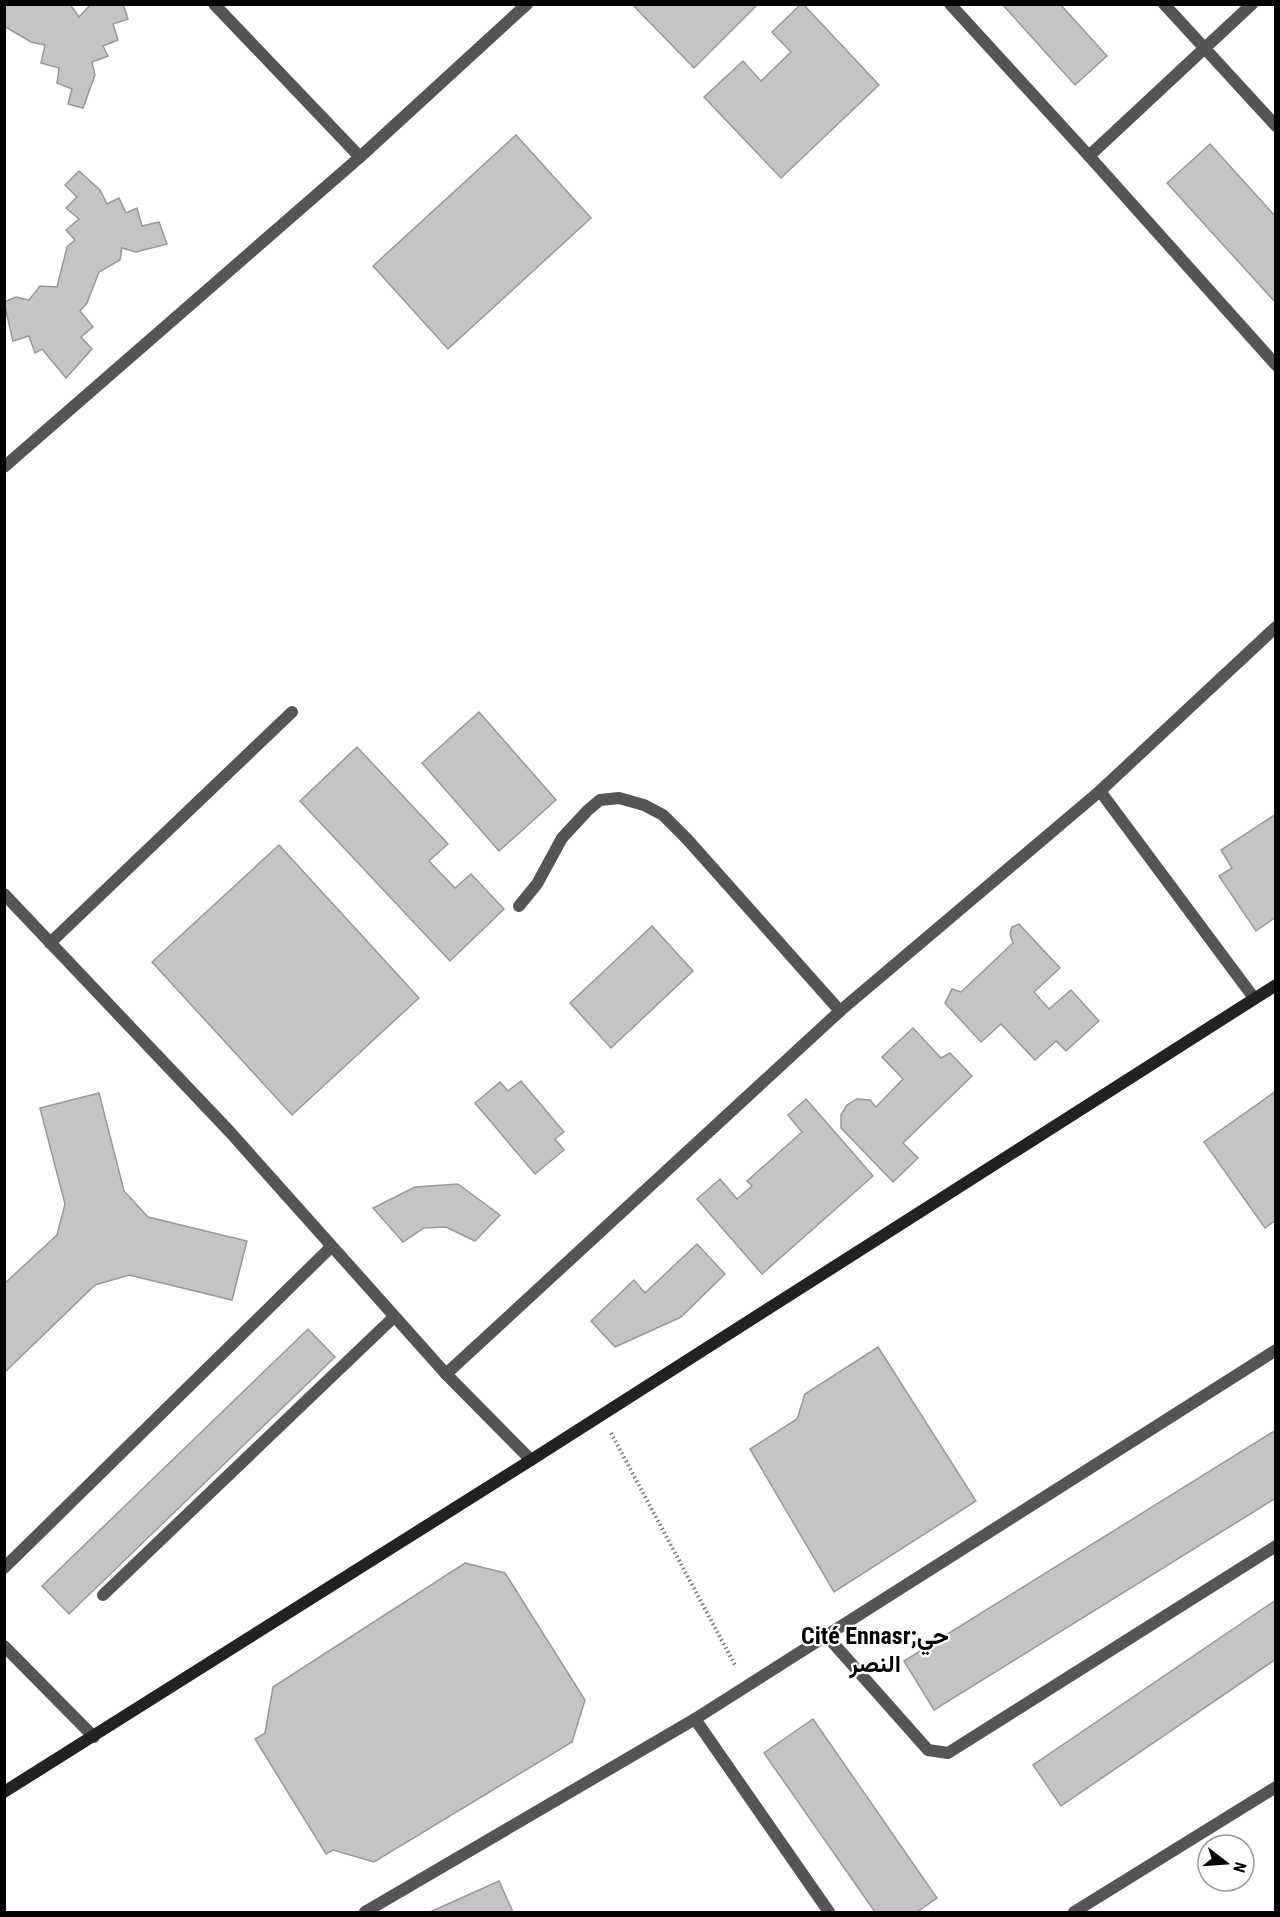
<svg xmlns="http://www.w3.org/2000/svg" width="1280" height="1917" viewBox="0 0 1280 1917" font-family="'Roboto Condensed',Vazirmatn,sans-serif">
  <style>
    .building { fill: #c4c4c4; stroke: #999; stroke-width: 1.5 }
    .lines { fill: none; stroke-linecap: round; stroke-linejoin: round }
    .path { stroke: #777; stroke-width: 4; stroke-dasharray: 1.5 3; stroke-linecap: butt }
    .lane { stroke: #555; stroke-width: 12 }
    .street { stroke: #555; stroke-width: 12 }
    .secondary { stroke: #222; stroke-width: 12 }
    .labels { text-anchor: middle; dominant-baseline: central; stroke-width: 4.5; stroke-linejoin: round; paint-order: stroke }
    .district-label { font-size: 24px; font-weight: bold; fill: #000; stroke: #fff }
  </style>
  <rect width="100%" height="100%" fill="#fff"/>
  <g class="building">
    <path d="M4,4H70L79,17L89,6L93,4H123L128,19L113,24L118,40L103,46L108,56L92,62L95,75L83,108L68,104L72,89L57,83L59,68L41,63L45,45L31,42L4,26Z"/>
    <path d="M632,4H758L694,68Z"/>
    <path d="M801,4H803L879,85L781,178L704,97L743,61L761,81L791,52L772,32Z"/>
    <path d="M1002,4H1060L1107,56L1075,85Z"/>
    <path d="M516,135L591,218L448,349L373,266Z"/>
    <path d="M1210,144L1276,217V303L1167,183Z"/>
    <path d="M79,171L100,190L107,204L119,198L126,213L137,208L142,226L159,222L167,244L136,252L122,248L120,260L99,272L87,303L80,311L93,327L81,337L92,349L66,378L42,349L35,353L29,336L13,341L4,302L16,297L29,300L40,286L57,287L67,247L75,240L66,230L79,219L66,208L77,197L65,185Z"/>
    <path d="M479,712L556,800L499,851L422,763Z"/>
    <path d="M357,747L448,844L429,861L455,888L471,874L504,909L450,961L300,801Z"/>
    <path d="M1276,814V917L1256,931L1219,876L1232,868L1221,850Z"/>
    <path d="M279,845L419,998L292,1115L152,962Z"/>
    <path d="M1019,924L1060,968L1034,992L1049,1009L1071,990L1099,1021L1066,1051L1056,1041L1035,1060L1001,1024L981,1042L945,1003L952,989L961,992L1013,943L1010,934L1012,927Z"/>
    <path d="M652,926L693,971L611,1048L570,1003Z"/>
    <path d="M913,1028L941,1058L950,1053L972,1076L903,1143L918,1158L893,1182L841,1128V1115L847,1105L857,1099L870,1100L876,1107L903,1079L882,1057Z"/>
    <path d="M521,1081L564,1132L555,1139L564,1150L535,1174L475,1103L500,1082L508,1091Z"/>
    <path d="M1276,1091V1220L1265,1228L1204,1142Z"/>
    <path d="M99,1093L124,1191L148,1217L247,1241L232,1300L129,1275L95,1285L4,1373V1284L57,1235L65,1204L40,1108Z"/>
    <path d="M806,1099L873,1176L762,1274L697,1199L720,1179L737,1199L752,1186L747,1181L802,1132L788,1115Z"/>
    <path d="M458,1184L500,1215L475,1241L446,1227L424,1228L403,1242L373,1208L415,1187Z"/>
    <path d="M697,1244L725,1274L681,1317L615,1347L591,1321L634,1280L645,1293Z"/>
    <path d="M308,1329L335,1357L69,1614L42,1586Z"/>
    <path d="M878,1347L976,1501L834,1592L750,1449L797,1419L805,1394Z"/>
    <path d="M1276,1430V1498L934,1710L904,1661Z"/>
    <path d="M465,1563L505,1573L585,1700L572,1742L374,1862L333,1850L326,1854L255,1739L265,1733L273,1687Z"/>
    <path d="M1276,1600V1659L1061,1806L1033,1765Z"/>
    <path d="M813,1719L937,1898L917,1912H875L764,1753Z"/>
    <path d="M499,1881L513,1912H430Z"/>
  </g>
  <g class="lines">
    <path class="path" d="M611,1433L736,1667"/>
    <g class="lane">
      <path d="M103,1595L394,1317"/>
      <path d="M826,1635L928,1750L948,1753L1276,1546"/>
    </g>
    <g class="street">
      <path d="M214,4L360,157"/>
      <path d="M950,4L1089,156L1276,365"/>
      <path d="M1164,4L1276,126"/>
      <path d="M1089,156L1252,4"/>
      <path d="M4,467L360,157L527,4"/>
      <path d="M1100,791L1254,998"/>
      <path d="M4,894L230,1132L446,1374L531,1460"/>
      <path d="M519,906L537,884L562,838L588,810L600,800L619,798L644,805L663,815L687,839L840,1011"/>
      <path d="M50,943L292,712"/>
      <path d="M446,1374L840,1011L1100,791L1276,627"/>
      <path d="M4,1568L331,1247"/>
      <path d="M4,1646L94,1737"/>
      <path d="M695,1719L829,1912"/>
      <path d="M365,1912L695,1719L1276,1350"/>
      <path d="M1074,1912L1276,1787"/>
    </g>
    <path class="secondary" d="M4,1792L531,1460L1276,985"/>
  </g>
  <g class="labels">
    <g class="district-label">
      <text x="875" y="1636">Cité Ennasr;حي<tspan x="875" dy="28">النصر</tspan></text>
    </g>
  </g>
  <rect width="1280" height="1917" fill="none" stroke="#000000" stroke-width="12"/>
  <g transform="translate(1226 1863) rotate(107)"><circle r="28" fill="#ffffff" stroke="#999999" stroke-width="1.5"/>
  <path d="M0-4.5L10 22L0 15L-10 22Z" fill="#000000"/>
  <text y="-9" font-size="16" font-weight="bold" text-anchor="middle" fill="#000000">N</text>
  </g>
</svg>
